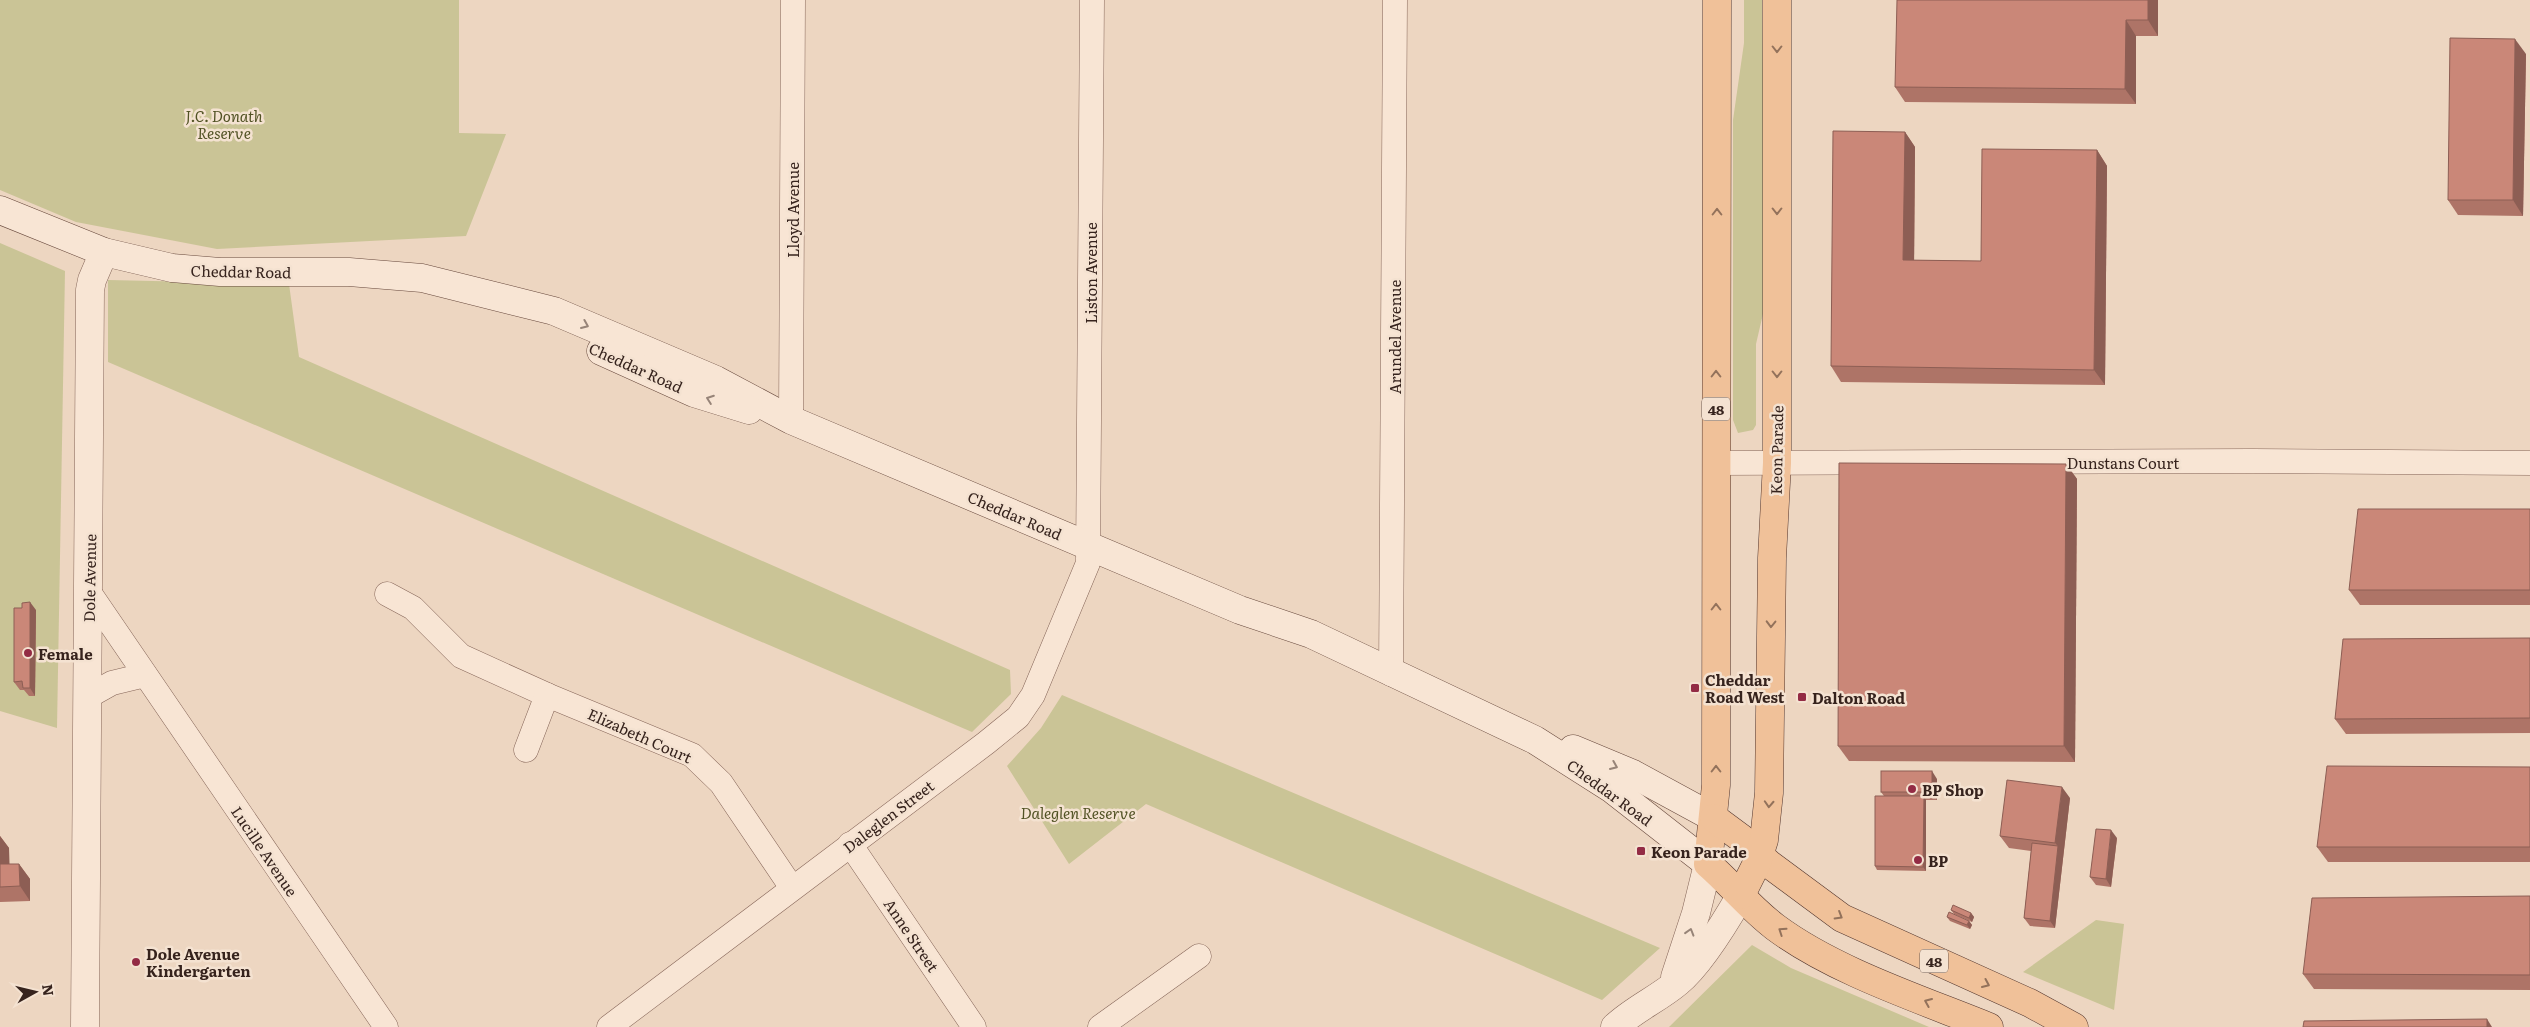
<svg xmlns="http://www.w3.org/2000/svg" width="2530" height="1027" viewBox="0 0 2530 1027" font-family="Literata,serif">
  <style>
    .green { fill: #cac496 }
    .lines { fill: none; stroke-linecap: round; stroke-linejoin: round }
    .minor-casing { stroke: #866659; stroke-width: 25 }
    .tertiary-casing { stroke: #866659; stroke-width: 29 }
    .secondary-casing { stroke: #67483c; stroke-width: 29 }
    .primary-casing { stroke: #53362e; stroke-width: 29 }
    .minor { stroke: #f8e5d4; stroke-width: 24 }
    .tertiary { stroke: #f8e5d4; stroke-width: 28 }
    .secondary { stroke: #f8e5d4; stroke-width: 28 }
    .primary { stroke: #f0c199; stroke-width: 28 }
    .wall { fill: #ae7467 }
    .shaded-wall { fill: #8d5e54 }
    .building { fill: #ca8778; stroke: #8d5e54 }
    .oneway { stroke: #93725b }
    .oneway2 { stroke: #978478 }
    .poi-dot { fill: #932b44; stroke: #f4e2d1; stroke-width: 2 }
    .labels { text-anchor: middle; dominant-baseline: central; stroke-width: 5; stroke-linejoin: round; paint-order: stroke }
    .shield { fill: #f4e2d1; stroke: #6f5c53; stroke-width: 1 }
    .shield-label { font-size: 14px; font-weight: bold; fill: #36231d }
    .park-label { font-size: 15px; font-style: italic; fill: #515224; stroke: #f4e2d1 }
    .street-label { font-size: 15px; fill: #36231d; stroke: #f4e2d1 }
    .poi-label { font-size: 15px; font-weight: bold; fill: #36231d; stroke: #f4e2d1; text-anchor: start }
  </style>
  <rect width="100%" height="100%" fill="#edd6c1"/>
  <g class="green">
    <path d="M0,0H459V133L506,134L466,236L217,249L76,222L0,190Z"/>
    <path d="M1744,0H1762L1766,301L1756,344V425L1753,430L1738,433L1733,420V120L1744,43Z"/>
    <path d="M0,243L65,271L57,728L0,711Z"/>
    <path d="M108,280L289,284L299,357L1010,670L1011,694L972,732L108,362Z"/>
    <path d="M1062,695L1660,948L1602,1000L1146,804L1069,864L1007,766L1041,728Z"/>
    <path d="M2096,920L2124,924L2114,1010L2023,972Z"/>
    <path d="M1752,945L1791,968L1929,1027H1669Z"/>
  </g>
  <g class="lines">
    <g class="minor-casing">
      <g id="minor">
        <path d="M791,420L793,0"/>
        <path d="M1716,463L2253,461L2530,463"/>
        <path d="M89,592L386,1027"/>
        <path d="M387,594L413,608L461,656L547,695L692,755L721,783L792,888"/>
        <path d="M1391,674L1395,0"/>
        <path d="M87,697L112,683L145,675"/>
        <path d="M526,750L547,695"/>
        <path d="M850,844L974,1027"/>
        <path d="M609,1027L986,743L1018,717L1033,695L1088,563L1092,0"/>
        <path d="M1100,1027L1199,956"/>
      </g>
    </g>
    <g class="tertiary-casing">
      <g id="tertiary">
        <path d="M1675,977L1696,913L1708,864"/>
        <path d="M85,1027L90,290L92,280L104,252"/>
        <path d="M1615,1027C1634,1009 1658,999 1678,982C1700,964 1726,921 1741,895"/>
      </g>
    </g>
    <g class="secondary-casing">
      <g id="secondary">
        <path d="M0,210L104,252L172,268L220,272H349L422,278L554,311L716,380L791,420L1240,610L1311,634L1535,740L1612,789L1708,864"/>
        <path d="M601,351L694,393L749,410"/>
        <path d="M1573,749L1633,774L1714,818"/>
      </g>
    </g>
    <g class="primary-casing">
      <g id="primary">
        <path d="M1717,0L1716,785L1708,864C1731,884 1750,908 1775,927C1834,971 1920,999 1989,1027"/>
        <path d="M1714,818L1741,838L1769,864L1842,918L2030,1003L2074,1027"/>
        <path d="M1741,895L1756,865L1764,840L1769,793L1772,558L1777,463V0"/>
      </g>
    </g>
    <use href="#minor" class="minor"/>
    <use href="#tertiary" class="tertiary"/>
    <use href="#secondary" class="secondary"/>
    <use href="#primary" class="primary"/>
  </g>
  <g class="wall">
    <path d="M2158,0V36H2136V104L1905,102L1895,87Z"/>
    <path d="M2526,54L2523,216L2458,215L2448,200Z"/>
    <path d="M1905,132L1915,147L1914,260L1981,261L2097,150L2107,166L2105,385L1841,382L1831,366Z"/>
    <path d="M2066,464L2077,479L2075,762L1849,761L1838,746Z"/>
    <path d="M2530,509V605H2360L2349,590Z"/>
    <path d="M36,610L35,696H29L24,690H20L14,682Z"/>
    <path d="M2530,638V733L2346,734L2335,719Z"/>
    <path d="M2530,767V862H2328L2317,847Z"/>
    <path d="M1937,779V800H1926V871L1877,870L1875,866L1884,796L1881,792Z"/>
    <path d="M2070,798L2055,928L2030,926L2024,918L2031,851L2009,848L2000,836Z"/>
    <path d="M0,836L9,848V864H19L30,879V901L0,902Z"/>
    <path d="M2117,838L2111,887L2096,885L2090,877Z"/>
    <path d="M2530,896V990L2314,989L2303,974Z"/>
    <path d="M1951,910L1971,913L1974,917L1972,922L1954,914Z"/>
    <path d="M1947,917L1969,921L1972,925L1970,929L1950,921Z"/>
  </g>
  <g class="shaded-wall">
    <path d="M2148,0H2158V36L2148,20Z"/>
    <path d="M2126,20L2136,36V104L2125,89Z"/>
    <path d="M2515,39L2526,54L2523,216L2513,200Z"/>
    <path d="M1905,132L1915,147L1914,275L1903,260Z"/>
    <path d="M2097,150L2107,166L2105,385L2094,370Z"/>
    <path d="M2066,464L2077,479L2075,762L2064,746Z"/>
    <path d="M30,602L36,610L35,696L30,688Z"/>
    <path d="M1932,771L1937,779V800L1932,792Z"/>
    <path d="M2062,787L2070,798L2055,928L2050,921L2058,846L2055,843Z"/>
    <path d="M1924,796L1926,800V871L1923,867Z"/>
    <path d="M2111,830L2117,838L2111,887L2106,879Z"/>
    <path d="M0,836L9,848L10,880L0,865Z"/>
    <path d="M19,864L30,879V901L20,886Z"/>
    <path d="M1971,913L1974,917L1972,922L1969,918Z"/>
    <path d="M1969,921L1972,925L1970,929L1967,925Z"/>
    <path d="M2487,1019L2492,1027H2487Z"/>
  </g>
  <g class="building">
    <path d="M1897,0H2148V20H2126L2125,89L1895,87Z"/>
    <path d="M2450,38L2515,39L2513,200H2448Z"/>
    <path d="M1833,131L1905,132L1903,260L1981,261L1982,149L2097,150L2094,370L1831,366Z"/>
    <path d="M1839,463L2066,464L2064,746H1838Z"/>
    <path d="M2358,509H2530V590H2349Z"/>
    <path d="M30,602V688H23L22,681L14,682V608H22V603Z"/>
    <path d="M2530,638V718L2335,719L2343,639Z"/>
    <path d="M2327,766L2530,767V847H2317Z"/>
    <rect x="1881" y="771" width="51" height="21"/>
    <path d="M2007,780L2062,787L2055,843L2000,836Z"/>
    <path d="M1875,796H1924L1923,867L1875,866Z"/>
    <path d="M2096,829L2111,830L2106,879L2090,877Z"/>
    <path d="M2032,843L2058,846L2050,921L2024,918Z"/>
    <path d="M0,864H19L20,886L0,887Z"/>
    <path d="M2530,896V975L2303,974L2312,898Z"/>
    <path d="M1953,905L1971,913L1969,918L1951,910Z"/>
    <path d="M1949,912L1969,921L1967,925L1947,917Z"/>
    <path d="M2487,1019V1027H2303L2304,1021Z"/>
  </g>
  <defs><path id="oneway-chevron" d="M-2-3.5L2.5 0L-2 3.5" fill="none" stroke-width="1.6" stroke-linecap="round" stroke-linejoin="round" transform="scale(1.25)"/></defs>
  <g class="oneway">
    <use href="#oneway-chevron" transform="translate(1777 49) rotate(90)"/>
    <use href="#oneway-chevron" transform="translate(1777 211) rotate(90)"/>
    <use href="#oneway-chevron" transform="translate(1717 212) rotate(-90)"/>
    <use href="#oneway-chevron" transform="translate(1716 374) rotate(-90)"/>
    <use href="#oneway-chevron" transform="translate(1777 374) rotate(90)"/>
    <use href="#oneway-chevron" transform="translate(1716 607) rotate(-90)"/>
    <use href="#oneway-chevron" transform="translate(1771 624) rotate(91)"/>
    <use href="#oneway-chevron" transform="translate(1716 769) rotate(-90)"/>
    <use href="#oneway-chevron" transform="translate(1769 804) rotate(93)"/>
    <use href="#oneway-chevron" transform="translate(1839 916) rotate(31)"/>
    <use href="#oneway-chevron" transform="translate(1782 931) rotate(-146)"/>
    <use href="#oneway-chevron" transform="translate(1986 984) rotate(24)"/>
    <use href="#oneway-chevron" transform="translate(1928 1002) rotate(-157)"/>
  </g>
  <g class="oneway2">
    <use href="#oneway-chevron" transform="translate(585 325) rotate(23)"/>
    <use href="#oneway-chevron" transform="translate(710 399) rotate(-160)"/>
    <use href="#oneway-chevron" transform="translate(1614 766) rotate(23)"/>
    <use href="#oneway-chevron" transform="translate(1690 932) rotate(-73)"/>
  </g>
  <g class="poi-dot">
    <circle cx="28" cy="653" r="5"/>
    <rect x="1690" y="683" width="10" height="10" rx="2.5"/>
    <rect x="1797" y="692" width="10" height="10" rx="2.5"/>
    <circle cx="1912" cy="789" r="5"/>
    <rect x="1636" y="846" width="10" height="10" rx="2.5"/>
    <circle cx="1918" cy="860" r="5"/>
    <circle cx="136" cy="962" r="5"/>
  </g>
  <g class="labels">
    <g class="shield">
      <rect x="1702" y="397.5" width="28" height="23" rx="4"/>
      <rect x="1920" y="949.5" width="28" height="23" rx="4"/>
    </g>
    <g class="shield-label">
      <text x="1716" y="409">48</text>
      <text x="1934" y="961">48</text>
    </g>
    <g class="park-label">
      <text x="224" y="115">J.C. Donath<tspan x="224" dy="17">Reserve</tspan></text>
      <text x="1078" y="812">Daleglen Reserve</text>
    </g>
    <g class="street-label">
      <text transform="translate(792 210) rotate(-90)">Lloyd Avenue</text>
      <text transform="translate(241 271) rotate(1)">Cheddar Road</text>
      <text transform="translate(1090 273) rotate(-90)">Liston Avenue</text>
      <text transform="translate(1394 337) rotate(-90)">Arundel Avenue</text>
      <text transform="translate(636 367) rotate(24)">Cheddar Road</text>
      <text transform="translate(1776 450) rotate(-89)">Keon Parade</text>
      <text x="2123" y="462">Dunstans Court</text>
      <text transform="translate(1015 515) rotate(23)">Cheddar Road</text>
      <text transform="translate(89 578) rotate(-89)">Dole Avenue</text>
      <text transform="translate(640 735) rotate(24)">Elizabeth Court</text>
      <text transform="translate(1610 792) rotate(36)">Cheddar Road</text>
      <text transform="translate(888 816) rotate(-37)">Daleglen Street</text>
      <text transform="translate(265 851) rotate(56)">Lucille Avenue</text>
      <text transform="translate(912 935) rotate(56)">Anne Street</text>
    </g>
    <g class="poi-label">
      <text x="38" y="653">Female</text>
      <text x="1705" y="679">Cheddar<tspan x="1705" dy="17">Road West</tspan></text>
      <text x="1812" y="697">Dalton Road</text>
      <text x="1922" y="789">BP Shop</text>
      <text x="1651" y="851">Keon Parade</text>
      <text x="1928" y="860">BP</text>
      <text x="146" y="953">Dole Avenue<tspan x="146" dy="17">Kindergarten</tspan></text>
    </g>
  </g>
  <g transform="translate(35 992) rotate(82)" stroke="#f4e2d1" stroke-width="4" paint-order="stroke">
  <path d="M0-4L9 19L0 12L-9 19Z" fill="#36231d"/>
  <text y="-8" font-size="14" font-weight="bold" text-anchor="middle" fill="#36231d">N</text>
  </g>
</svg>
